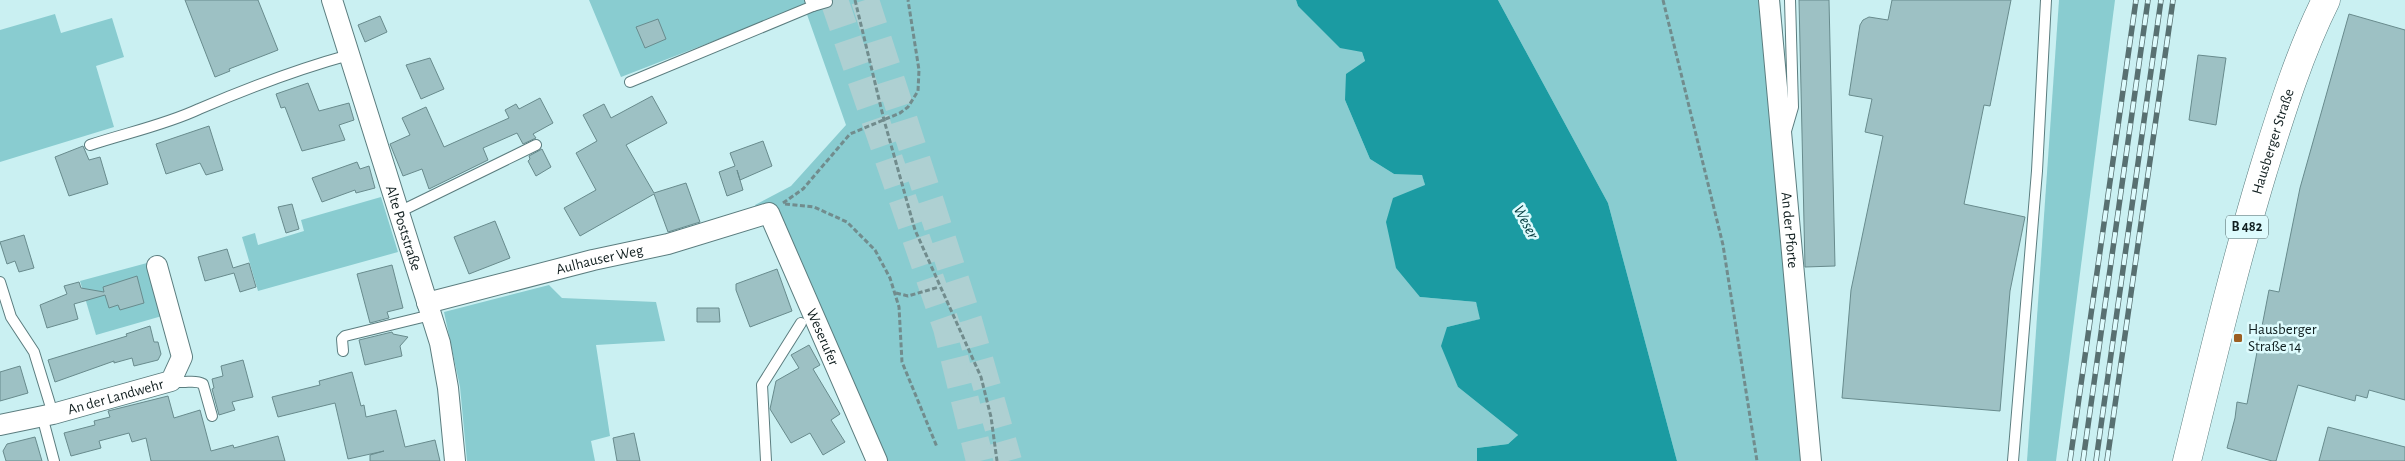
<svg xmlns="http://www.w3.org/2000/svg" width="2405" height="461" viewBox="0 0 2405 461" font-family="'Alegreya Sans',sans-serif">
  <style>
    .green { fill: #89ccd0 }
    .water { fill: #1b9ba2 }
    .building { fill: #9dc1c4; stroke: #688b8d }
    .lines { fill: none; stroke-linecap: round; stroke-linejoin: round }
    .trunk-tunnel { stroke: #aed0d2; stroke-width: 28; stroke-dasharray: 28 14; stroke-linecap: butt }
    .service-casing { stroke: #5b7d7f; stroke-width: 12 }
    .minor-casing { stroke: #5b7d7f; stroke-width: 22 }
    .primary-casing { stroke: #5b7d7f; stroke-width: 29 }
    .path { stroke: #718c8d; stroke-width: 3; stroke-dasharray: 5 2.5; stroke-linecap: butt }
    .service { stroke: #fff; stroke-width: 10 }
    .minor { stroke: #fff; stroke-width: 20 }
    .primary { stroke: #fff; stroke-width: 28 }
    .rail-casing { stroke: #587071; stroke-width: 5.5 }
    .rail { stroke: #ddfbfd; stroke-width: 4; stroke-dasharray: 11; stroke-linecap: butt }
    .poi-dot { fill: #9c5f23; stroke: #ddfbfd; stroke-width: 2 }
    .labels { text-anchor: middle; dominant-baseline: central; stroke-width: 5; stroke-linejoin: round; paint-order: stroke }
    .shield { fill: #ddfbfd; stroke: #4e6062; stroke-width: 1 }
    .shield-label { font-size: 14px; font-weight: bold; fill: #101e1f }
    .street-label { font-size: 15px; fill: #101e1f; stroke: #ddfbfd }
    .poi-label { font-size: 15px; fill: #101e1f; stroke: #ddfbfd; text-anchor: start }
    .water-label { font-size: 16px; font-style: italic; fill: #01393c; stroke: #ddfbfd }
  </style>
  <rect width="100%" height="100%" fill="#caf0f2"/>
  <g class="green">
    <path d="M589,0H1296L1298,6L1362,52L1365,61L1345,100L1370,159L1394,174H1422L1425,185L1420,297L1476,302L1481,319L1447,327L1458,387L1518,435L1508,444L1477,448V461H877L755,205L791,186L846,125L804,6L621,77Z"/>
    <path d="M1498,0H1780L1820,461H1677L1608,203Z"/>
    <path d="M2059,0H2115L2056,461H2027Z"/>
    <path d="M55,14L61,33L112,18L124,57L96,66L114,127L0,162V30Z"/>
    <path d="M381,197L398,252L258,291L242,237L255,233L258,245L304,231L301,220Z"/>
    <path d="M147,263L162,316L96,335L80,281Z"/>
    <path d="M549,285L562,298L656,302L665,341L596,345L610,436L591,441L595,461H467L460,387L444,312Z"/>
  </g>
  <path class="water" d="M1296,0H1498L1608,203L1677,461H1477V448L1508,444L1518,435L1458,387L1441,346L1447,327L1480,319L1476,302L1420,297L1396,268L1386,222L1393,198L1425,185L1422,175L1394,174L1370,159L1345,100L1346,74L1365,61L1362,52L1340,48L1298,6Z"/>
  <g class="building">
    <path d="M185,0H258L278,50L229,69L230,71L215,77Z"/>
    <path d="M1799,0H1829L1835,266L1805,267Z"/>
    <path d="M1892,0H2011L1990,106L1984,105L1964,204L2025,217L2010,291L2000,411L1842,398L1851,290L1883,136L1865,132L1872,99L1849,95L1860,25L1863,20L1869,17L1888,20Z"/>
    <path d="M2349,14L2405,30V400L2369,390L2367,398L2356,395L2355,401L2298,385L2276,461H2272L2227,448L2235,418L2237,402L2247,404L2269,290L2279,292L2300,188Z"/>
    <path d="M380,16L387,32L365,42L358,25Z"/>
    <path d="M658,19L666,39L645,48L636,27Z"/>
    <path d="M2198,55L2226,58L2216,125L2189,120Z"/>
    <path d="M430,58L444,89L421,99L406,65Z"/>
    <path d="M308,83L319,111L349,103L354,120L339,125L345,140L302,151L285,107L281,108L276,94Z"/>
    <path d="M652,96L667,123L626,145L654,193L686,183L700,222L668,232L654,194L580,236L564,208L596,190L576,153L597,141L583,115L604,104L611,118Z"/>
    <path d="M540,98L553,123L533,134L536,138L523,144L517,133L483,148L488,160L429,189L422,169L403,176L390,144L410,135L402,118L426,107L444,147L509,118L505,110L516,104L519,109Z"/>
    <path d="M209,126L223,170L206,175L200,163L166,174L156,144Z"/>
    <path d="M763,141L772,166L740,180L737,170L743,190L727,196L719,172L735,166L730,153Z"/>
    <path d="M83,146L89,160L100,157L108,184L69,196L55,157Z"/>
    <path d="M542,149L551,167L536,176L528,161L530,159L529,156Z"/>
    <path d="M357,162L360,169L369,166L375,188L356,193L355,190L322,202L312,178Z"/>
    <path d="M292,204L299,229L286,233L278,207Z"/>
    <path d="M495,221L510,258L469,274L454,237Z"/>
    <path d="M24,235L34,268L19,272L15,261L7,264L0,242Z"/>
    <path d="M227,249L233,268L249,263L256,287L240,292L234,273L205,281L198,257Z"/>
    <path d="M392,265L403,308L387,312L389,318L370,323L357,274Z"/>
    <path d="M777,269L792,311L750,327L736,290V284Z"/>
    <path d="M137,276L144,303L120,310L118,305L109,308L105,295L74,304L78,319L47,328L40,305L67,294L64,286L79,282L81,288L104,292L103,287Z"/>
    <path d="M697,308H719L720,322H697Z"/>
    <path d="M150,326L154,342H158L161,354L158,360L134,366L132,358L114,363V361L55,382L48,360L127,336L126,334Z"/>
    <path d="M392,332L393,334L408,337L400,346L402,356L365,365L359,340Z"/>
    <path d="M809,345L820,365L813,369L840,414L831,420L845,442L823,455L810,433L791,443L770,409L776,381L799,368L791,355Z"/>
    <path d="M243,360L253,397L232,402L235,410L219,415L212,389L214,388L212,379L223,376L221,366Z"/>
    <path d="M20,366L28,393L0,401V372Z"/>
    <path d="M352,372L361,406L364,405L366,417L396,410L405,447L435,440L440,461H370V455L384,451L348,459L335,403L278,417L272,397L320,385L319,381Z"/>
    <path d="M168,396L174,418L200,410L211,451L233,445L234,448L278,436L285,461H151L146,438L132,442L129,433L99,441L101,448L71,456L64,433L95,425L94,421L110,417L108,411Z"/>
    <path d="M2328,427L2405,447V461H2319Z"/>
    <path d="M634,433L640,461H617L613,438Z"/>
    <path d="M35,437L42,461H6L3,451L7,444Z"/>
  </g>
  <g class="lines">
    <g class="trunk-tunnel">
      <path d="M834,0L947,328L980,461"/>
      <path d="M865,0L968,320L1008,461"/>
    </g>
    <g class="service-casing">
      <g id="service">
        <path d="M813,6L827,2"/>
        <path d="M630,82L813,6L810,0"/>
        <path d="M1786,131L1793,107L1790,0"/>
        <path d="M90,145C126,133 165,125 199,109C248,88 298,69 349,55"/>
        <path d="M399,212L536,145"/>
        <path d="M0,282L11,317L34,352L53,414"/>
        <path d="M343,351L342,339L345,336L431,315"/>
        <path d="M172,379C182,386 193,378 203,384L212,416"/>
        <path d="M42,416L54,461"/>
        <path d="M766,461L762,385L801,323"/>
        <path d="M2013,461L2037,171L2046,0"/>
      </g>
    </g>
    <g class="minor-casing">
      <g id="minor">
        <path id="s1" d="M332,0L440,343L448,388L455,461"/>
        <path id="s2" d="M1769,0L1811,461"/>
        <path id="s3" d="M427,303L593,260L668,244L769,213L877,461"/>
        <path id="s4" d="M0,425L53,414L171,381L182,357L157,266"/>
      </g>
    </g>
    <g class="primary-casing">
      <g id="primary">
        <path id="s5" d="M2187,461C2211,364 2234,267 2263,171C2281,113 2299,54 2326,0"/>
      </g>
    </g>
    <g class="path">
      <path d="M855,0L884,120L915,230L981,377L991,417L997,461"/>
      <path d="M1663,0L1723,245L1757,461"/>
      <path d="M783,203L803,189L850,134L900,113L908,107L918,91L919,70L908,0"/>
      <path d="M785,204L814,207L847,222L875,250L890,278L899,307L902,362L937,447"/>
      <path d="M896,293L908,296L939,287"/>
    </g>
    <use href="#service" class="service"/>
    <use href="#minor" class="minor"/>
    <use href="#primary" class="primary"/>
    <g class="rail-casing">
      <g id="rail">
        <path d="M2070,461L2136,0"/>
        <path d="M2083,461L2148,0"/>
        <path d="M2096,461L2161,0"/>
        <path d="M2107,461L2173,0"/>
      </g>
    </g>
    <use href="#rail" class="rail"/>
  </g>
  <rect class="poi-dot" x="2233" y="333" width="10" height="10" rx="2.5"/>
  <g class="labels">
    <rect class="shield" x="2226" y="215.5" width="42" height="23" rx="4"/>
    <g class="shield-label">
      <text x="2247" y="227">B 482</text>
    </g>
    <g class="street-label">
      <text stroke="none"><textPath href="#s5" startOffset="331">Hausberger Straße</textPath></text>
      <text stroke="none"><textPath href="#s1" startOffset="239">Alte Poststraße</textPath></text>
      <text stroke="none"><textPath href="#s2" startOffset="231">An der Pforte</textPath></text>
      <text stroke="none"><textPath href="#s3" startOffset="178">Aulhauser Weg</textPath></text>
      <text stroke="none"><textPath href="#s3" startOffset="489">Weserufer</textPath></text>
      <text stroke="none"><textPath href="#s4" startOffset="119">An der Landwehr</textPath></text>
    </g>
    <g class="poi-label">
      <text x="2248" y="329">Hausberger<tspan x="2248" dy="17">Straße 14</tspan></text>
    </g>
    <g class="water-label">
      <text transform="translate(1526 222) rotate(62)">Weser</text>
    </g>
  </g>
</svg>
